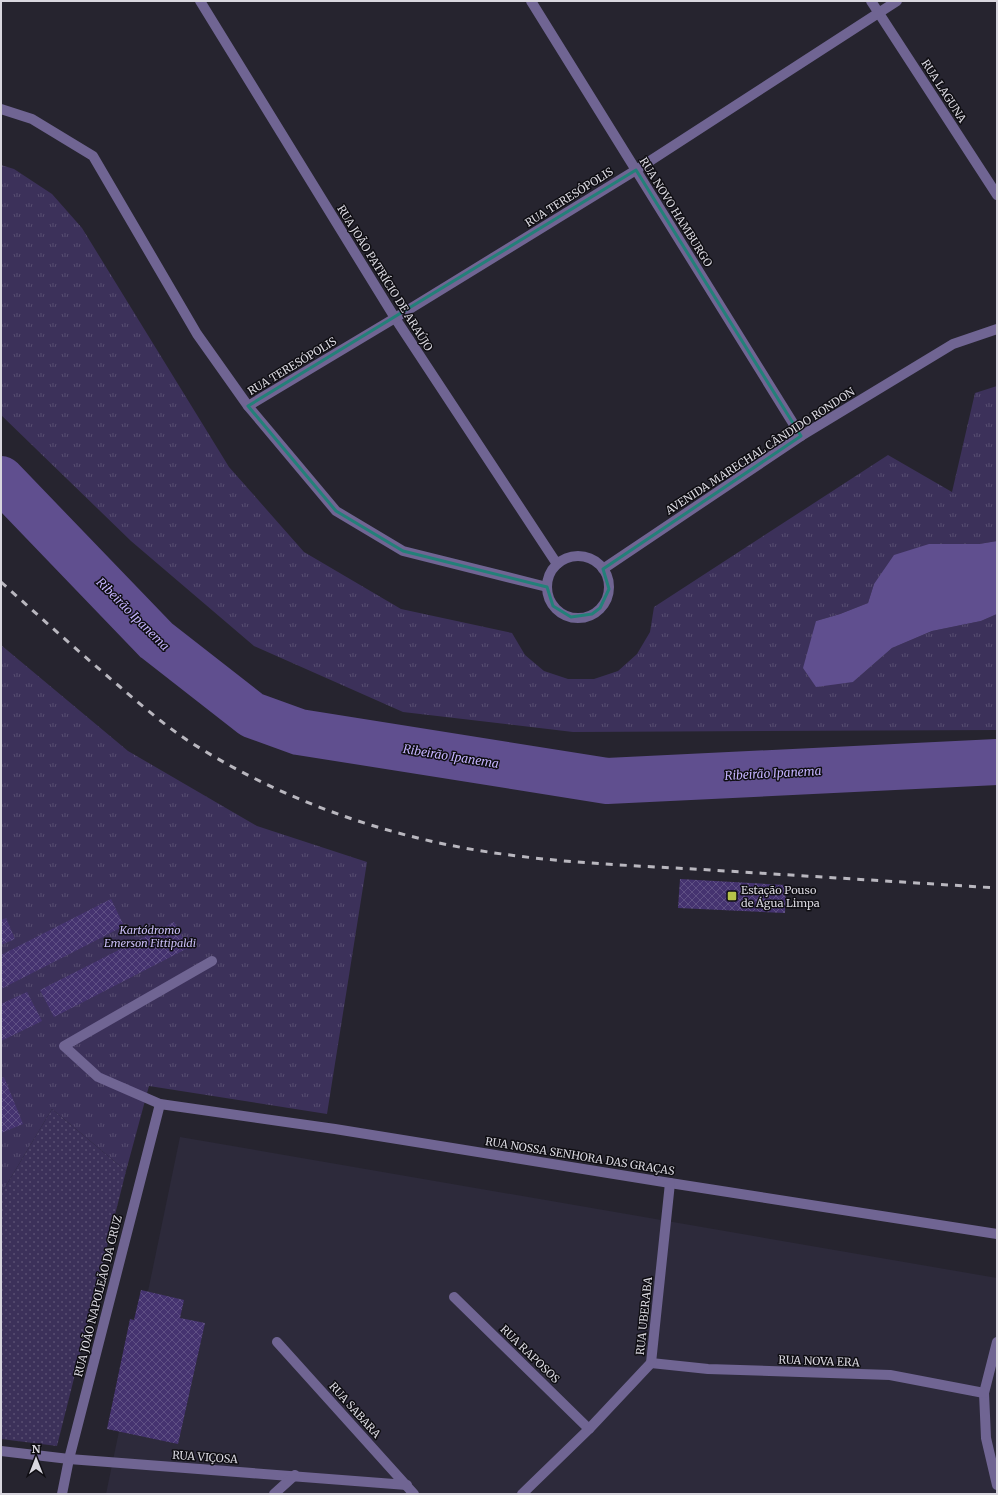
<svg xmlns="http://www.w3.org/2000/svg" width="998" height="1495" viewBox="0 0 998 1495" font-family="Merriweather,serif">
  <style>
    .built { fill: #2d2a3b }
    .grass { fill: url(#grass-dots) }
    .park { fill: url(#park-tufts) }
    .water { fill: #604f8f }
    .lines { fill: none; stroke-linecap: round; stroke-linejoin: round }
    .river { stroke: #604f8f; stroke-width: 46 }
    .building { fill: url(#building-cross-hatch) }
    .minor { stroke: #706593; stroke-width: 10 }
    .rail { stroke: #b9b7bf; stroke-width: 3; stroke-dasharray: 7 7; stroke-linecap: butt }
    .marked { fill: none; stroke: #238079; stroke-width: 3; stroke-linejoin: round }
    .poi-dot { fill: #b6c249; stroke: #0f0e13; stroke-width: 1.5 }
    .labels { text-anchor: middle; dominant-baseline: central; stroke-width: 3; stroke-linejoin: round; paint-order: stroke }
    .street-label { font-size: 11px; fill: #d9d7df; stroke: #0f0e13 }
    .poi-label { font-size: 11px; fill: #d9d7df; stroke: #0f0e13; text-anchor: start }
    .park-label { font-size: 11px; font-style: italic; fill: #c8bcf4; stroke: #0f0e13 }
    .water-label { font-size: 12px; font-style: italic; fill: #c2b1fb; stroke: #0f0e13 }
  </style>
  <defs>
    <pattern id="grass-dots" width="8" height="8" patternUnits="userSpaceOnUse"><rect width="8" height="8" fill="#3c315a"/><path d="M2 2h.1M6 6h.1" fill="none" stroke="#584e71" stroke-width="1.8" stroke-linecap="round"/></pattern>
    <pattern id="park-tufts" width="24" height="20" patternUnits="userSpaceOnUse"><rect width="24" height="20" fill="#3c315a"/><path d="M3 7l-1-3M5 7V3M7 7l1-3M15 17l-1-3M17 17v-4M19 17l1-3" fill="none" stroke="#584e71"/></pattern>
    <pattern id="building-cross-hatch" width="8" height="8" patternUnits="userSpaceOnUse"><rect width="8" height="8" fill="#453370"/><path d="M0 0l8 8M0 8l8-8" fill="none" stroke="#5f5084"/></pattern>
  </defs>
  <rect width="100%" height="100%" fill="#26242f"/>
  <path class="built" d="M180,1137L997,1278V1494H106Z"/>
  <path class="grass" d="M52,1109L126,1171L57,1446L1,1439V1194Z"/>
  <g class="park">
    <path d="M1,165L14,169L52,194L82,228L229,467L304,552L401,609L512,633L525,655L544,671L568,679H594L618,671L637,654L650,632L654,607L888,455L952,492L975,393L997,386V541L979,544L874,584L868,603L840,614L816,621L853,682L892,648L932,631L981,621L997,614V730L573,732L403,712L254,646L131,541L1,415Z"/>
    <path d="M1,645L128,751L257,826L367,862L327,1114L149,1086L126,1171L52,1109L1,1194Z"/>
  </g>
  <path class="water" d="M997,541V614L981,621L932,631L892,648L853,682L816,687L803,668L816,621L840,614L868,603L874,584L894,555L929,544H979Z"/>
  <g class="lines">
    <path class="river" d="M1,479L156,640L252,715L299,732L607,781L997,762"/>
  </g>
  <g class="building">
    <path d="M680,879L786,885L785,913L678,908Z"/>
    <path d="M111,899L124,926L1,989V955Z"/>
    <path d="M6,918L15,939L1,945V920Z"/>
    <path d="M174,922L188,948L54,1017L40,990Z"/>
    <path d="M27,992L42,1021L1,1041V1004Z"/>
    <path d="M4,1077L23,1124L1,1133V1078Z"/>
    <path d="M141,1290L184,1300L180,1318L205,1323L178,1444L107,1429L130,1319L134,1320Z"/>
  </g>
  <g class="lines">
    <g class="minor">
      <path d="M200,1L395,318L557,564"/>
      <path d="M531,1L801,436"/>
      <path d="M871,1L997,195"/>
      <path d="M1,109L32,119L93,156L197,334L248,406L336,511L403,551L547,587"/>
      <path d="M248,406L395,318L636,170L897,1"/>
      <circle cx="578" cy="587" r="31"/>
      <path d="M603,569L801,436L953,344L997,329"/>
      <path d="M212,961L64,1046L98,1077L160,1104L335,1129L670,1183L997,1234"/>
      <path d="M454,1297L589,1429"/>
      <path d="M277,1342L414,1494"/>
      <path d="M997,1342L984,1393L986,1438L997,1485"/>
      <path d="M651,1363L708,1369L890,1375L984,1393"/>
      <path d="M1,1451L69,1459L407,1485"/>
      <path d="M62,1494L69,1459L160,1104"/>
      <path d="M274,1494L295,1475"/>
      <path d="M522,1494L589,1429L651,1363L670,1183"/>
    </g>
    <path class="rail" d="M1,582C40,617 79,652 119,686C140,704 163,724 187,740C283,802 397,841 510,855C577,864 644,866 710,870C806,876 901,882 997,888"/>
  </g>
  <path class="marked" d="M636,170L801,436L603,569L609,589L600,608L592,614L571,617L553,606L547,587L403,551L336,511L248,406Z"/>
  <rect class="poi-dot" x="727" y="891" width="10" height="10" rx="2"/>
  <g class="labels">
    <g class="street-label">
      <text transform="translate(944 91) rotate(57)">RUA LAGUNA</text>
      <text transform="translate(569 197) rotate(-32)">RUA TERESÓPOLIS</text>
      <text transform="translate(676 212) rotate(58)">RUA NOVO HAMBURGO</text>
      <text transform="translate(385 278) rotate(58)">RUA JOÃO PATRÍCIO DE ARAÚJO</text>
      <text transform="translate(292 366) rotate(-31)">RUA TERESÓPOLIS</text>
      <text transform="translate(760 451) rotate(-33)">AVENIDA MARECHAL CÂNDIDO RONDON</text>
      <text transform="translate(580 1156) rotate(9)">RUA NOSSA SENHORA DAS GRAÇAS</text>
      <text transform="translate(98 1296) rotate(-76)">RUA JOÃO NAPOLEÃO DA CRUZ</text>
      <text transform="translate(644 1316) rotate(-84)">RUA UBERABA</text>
      <text transform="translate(530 1354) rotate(44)">RUA RAPOSOS</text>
      <text transform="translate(819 1361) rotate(2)">RUA NOVA ERA</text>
      <text transform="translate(355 1410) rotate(48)">RUA SABARA</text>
      <text transform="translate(205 1457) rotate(4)">RUA VIÇOSA</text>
    </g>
    <g class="poi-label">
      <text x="741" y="890">Estação Pouso<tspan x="741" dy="13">de Água Limpa</tspan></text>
    </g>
    <g class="park-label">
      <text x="150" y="930">Kartódromo<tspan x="150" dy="13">Emerson Fittipaldi</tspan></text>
    </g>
    <g class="water-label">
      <text transform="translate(133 614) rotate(45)">Ribeirão Ipanema</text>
      <text transform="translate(451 756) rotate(9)">Ribeirão Ipanema</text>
      <text transform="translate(773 773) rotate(-3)">Ribeirão Ipanema</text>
    </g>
  </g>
  <rect width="998" height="1495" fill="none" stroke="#d9d7df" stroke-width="4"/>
  <g transform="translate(36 1459)" stroke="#0f0e13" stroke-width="3" paint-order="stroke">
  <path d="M0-3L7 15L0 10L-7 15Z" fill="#d9d7df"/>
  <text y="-6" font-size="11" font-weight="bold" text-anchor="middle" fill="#d9d7df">N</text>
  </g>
</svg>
